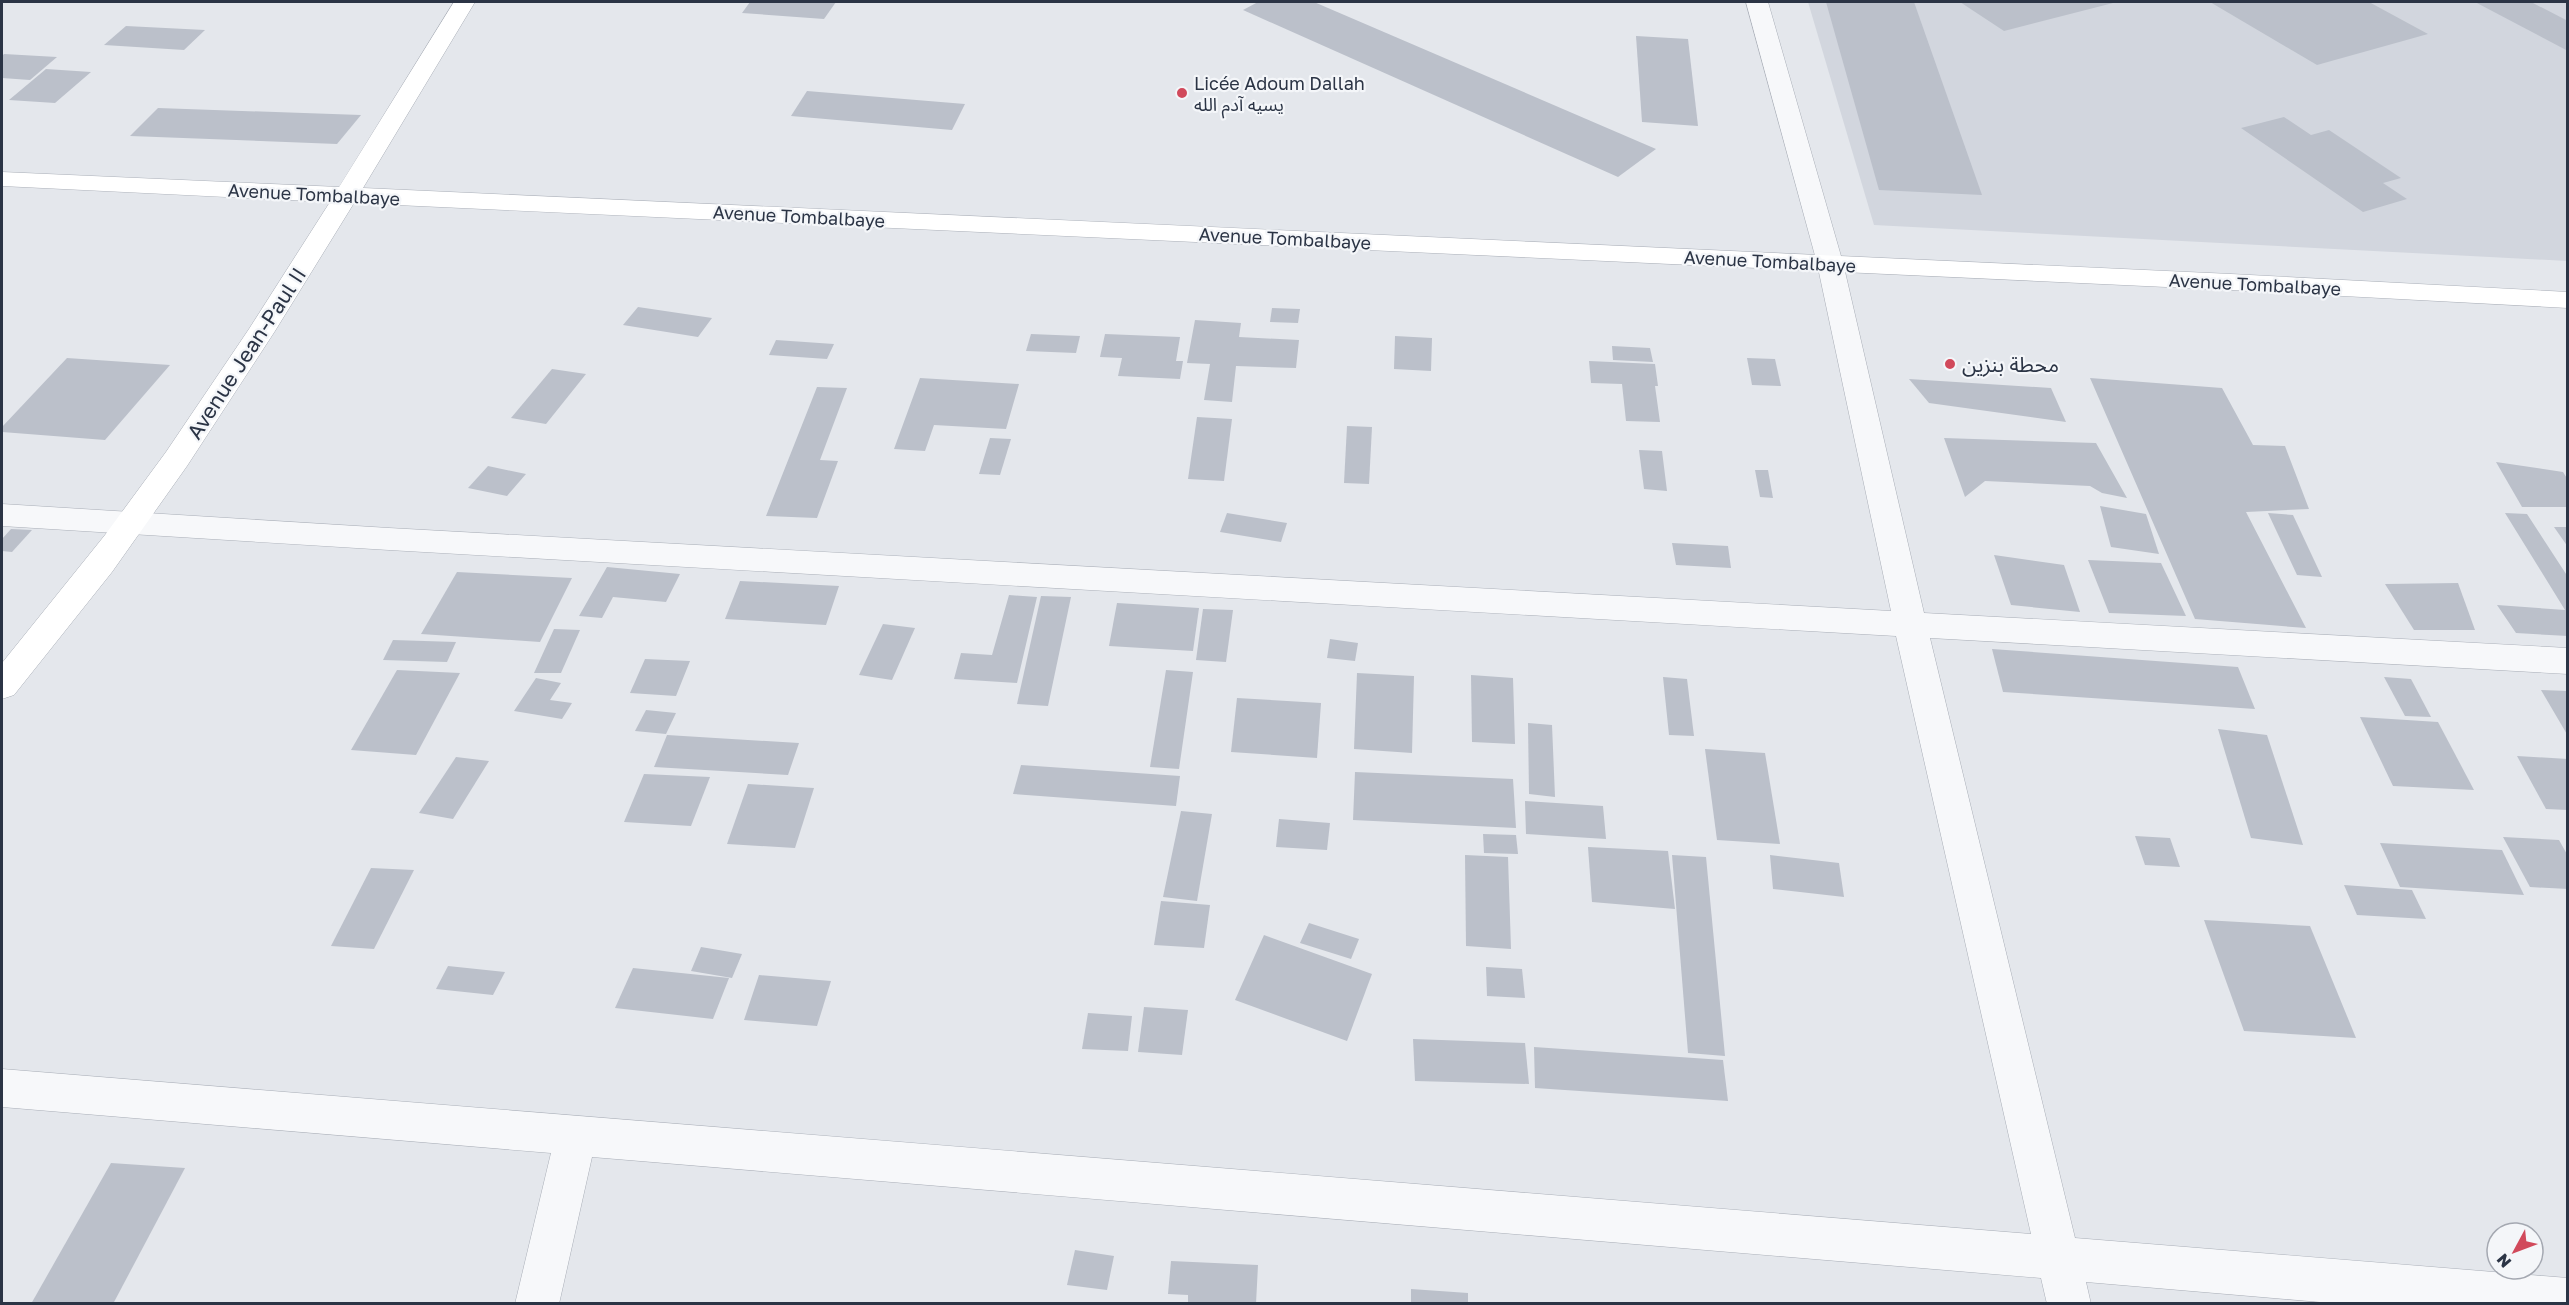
<svg xmlns="http://www.w3.org/2000/svg" width="2569" height="1305" viewBox="0 0 2569 1305" font-family="'Golos Text','Noto Sans Arabic',sans-serif">
  <style>
    .built { fill: #d2d6de }
    .building { fill: #bbc0ca }
    .lines { fill: none; stroke-linecap: round; stroke-linejoin: round }
    .street-casing { stroke: #a9aeb7; stroke-width: 1 }
    .secondary-casing { stroke: #a9aeb7; stroke-width: 1 }
    .street { fill: #f7f8fa; fill-rule: evenodd }
    .secondary { fill: #fff; fill-rule: evenodd }
    .poi-dot { fill: #d1495b; stroke: #f4f6f9; stroke-width: 2 }
    .labels { text-anchor: middle; dominant-baseline: central; stroke-width: 4.5; stroke-linejoin: round; paint-order: stroke }
    .far-poi-label { font-size: 18px; fill: #2b3445; stroke: #f4f6f9; text-anchor: start }
    .far-street-label { font-size: 18px; fill: #2b3445; stroke: #f4f6f9 }
    .street-label { font-size: 21px; fill: #2b3445; stroke: #f4f6f9 }
    .poi-label { font-size: 21px; fill: #2b3445; stroke: #f4f6f9; text-anchor: start }
  </style>
  <rect width="100%" height="100%" fill="#e4e7ec"/>
  <path class="built" d="M1808,2H2567V261L1874,225Z"/>
  <g class="building">
    <path d="M750,2H836L824,19L742,13Z"/>
    <path d="M1258,2H1314L1656,149L1618,177L1243,10Z"/>
    <path d="M1826,2H1914L1982,195L1879,190Z"/>
    <path d="M1960,2H2117L2004,31Z"/>
    <path d="M2210,2H2369L2428,34L2317,65Z"/>
    <path d="M2475,2H2531L2568,21V51Z"/>
    <path d="M126,26L205,30L184,50L104,45Z"/>
    <path d="M1636,36L1688,39L1698,126L1642,122Z"/>
    <path d="M4,54L57,57L30,80L2,78V56Z"/>
    <path d="M46,69L91,72L55,103L9,100Z"/>
    <path d="M807,91L965,104L952,130L791,116Z"/>
    <path d="M158,108L361,115L337,144L130,136Z"/>
    <path d="M2284,117L2311,135L2329,130L2401,178L2383,183L2407,199L2363,212L2241,128Z"/>
    <path d="M638,307L712,318L698,337L623,325Z"/>
    <path d="M1272,308L1300,309L1298,323L1270,322Z"/>
    <path d="M1195,320L1241,323L1239,337L1299,340L1296,368L1236,366L1232,402L1204,400L1210,364L1187,363Z"/>
    <path d="M1031,334L1080,336L1076,353L1026,351Z"/>
    <path d="M1105,334L1180,337L1176,361H1183L1180,379L1118,376L1122,358L1100,357Z"/>
    <path d="M1395,336L1432,338L1431,371L1394,369Z"/>
    <path d="M776,340L834,344L827,359L769,355Z"/>
    <path d="M1612,346L1650,348L1653,362L1613,360Z"/>
    <path d="M67,358L170,365L105,440L2,432V427Z"/>
    <path d="M1747,358L1775,359L1781,386L1752,385Z"/>
    <path d="M1589,361L1655,364L1658,386H1655L1660,422L1626,421L1622,384L1591,383Z"/>
    <path d="M552,369L586,374L546,424L511,418Z"/>
    <path d="M920,378L1019,384L1006,429L934,425L925,451L894,449Z"/>
    <path d="M2090,378L2222,388L2253,445L2285,446L2309,509L2246,512L2306,628L2195,619Z"/>
    <path d="M1909,379L2051,388L2066,422L1929,403Z"/>
    <path d="M817,387L847,388L820,460L838,461L817,518L766,516Z"/>
    <path d="M1197,417L1232,419L1224,481L1188,479Z"/>
    <path d="M1347,426L1372,427L1369,484L1344,483Z"/>
    <path d="M990,438L1011,439L1000,475L979,474Z"/>
    <path d="M1944,438L2096,443L2127,498L2102,493L2090,486L1985,481L1965,497Z"/>
    <path d="M1639,450L1662,451L1667,491L1644,489Z"/>
    <path d="M2496,462L2563,472L2568,480V507H2522Z"/>
    <path d="M488,466L526,474L507,496L468,488Z"/>
    <path d="M1755,470H1768L1773,498L1760,497Z"/>
    <path d="M2100,506L2146,514L2159,554L2111,547Z"/>
    <path d="M1227,513L1287,523L1281,542L1220,532Z"/>
    <path d="M2268,513L2293,515L2322,577L2297,575Z"/>
    <path d="M2505,513L2527,514L2568,577V636L2516,633L2497,605L2565,610Z"/>
    <path d="M2554,527H2568V547Z"/>
    <path d="M11,529L32,530L12,552L2,551V539Z"/>
    <path d="M1672,543L1728,546L1731,568L1676,565Z"/>
    <path d="M1994,555L2064,565L2080,612L2011,605Z"/>
    <path d="M2088,560L2161,563L2186,616L2109,613Z"/>
    <path d="M607,567L680,574L666,602L613,597L602,618L579,616Z"/>
    <path d="M457,572L572,578L540,642L421,634Z"/>
    <path d="M740,581L839,586L826,625L725,619Z"/>
    <path d="M2458,583L2475,630H2414L2385,584Z"/>
    <path d="M1009,595L1037,597L1017,683L954,679L961,653L992,655Z"/>
    <path d="M1041,596L1071,597L1048,706L1017,704Z"/>
    <path d="M1117,603L1199,608L1193,651L1109,646Z"/>
    <path d="M1203,609L1233,610L1226,662L1196,660Z"/>
    <path d="M883,624L915,628L892,680L859,675Z"/>
    <path d="M554,629L580,630L561,673H534Z"/>
    <path d="M1330,639L1358,643L1355,661L1327,658Z"/>
    <path d="M393,640L456,642L447,662L383,660Z"/>
    <path d="M1992,649L2238,667L2255,709L2003,692Z"/>
    <path d="M645,659L690,661L676,696L630,693Z"/>
    <path d="M397,670L460,673L416,755L351,750Z"/>
    <path d="M1166,670L1193,672L1179,769L1150,767Z"/>
    <path d="M1357,673L1414,676L1412,753L1354,749Z"/>
    <path d="M1471,675L1513,678L1515,744L1472,742Z"/>
    <path d="M1663,677L1687,679L1694,736L1669,735Z"/>
    <path d="M2384,677L2411,679L2431,717L2405,716Z"/>
    <path d="M536,678L561,683L550,700L572,703L562,719L514,711Z"/>
    <path d="M2541,690L2568,691V736Z"/>
    <path d="M1237,698L1321,703L1317,758L1231,752Z"/>
    <path d="M646,710L676,713L666,734L635,731Z"/>
    <path d="M2360,717L2438,722L2474,790L2393,786Z"/>
    <path d="M1528,723L1552,725L1555,797L1529,794Z"/>
    <path d="M2218,729L2267,735L2303,845L2251,838Z"/>
    <path d="M667,735L799,743L788,775L654,767Z"/>
    <path d="M1705,749L1765,753L1780,844L1717,840Z"/>
    <path d="M2517,756L2568,759V810L2546,809Z"/>
    <path d="M456,757L489,761L453,819L419,813Z"/>
    <path d="M1021,765L1180,776L1176,806L1013,794Z"/>
    <path d="M1355,772L1513,779L1516,828L1353,820Z"/>
    <path d="M644,774L710,777L691,826L624,822Z"/>
    <path d="M748,784L814,788L795,848L727,844Z"/>
    <path d="M1525,801L1603,806L1606,839L1526,834Z"/>
    <path d="M1181,811L1212,814L1197,901L1163,897Z"/>
    <path d="M1279,819L1330,823L1327,850L1276,847Z"/>
    <path d="M1483,834L1516,835L1518,854L1484,853Z"/>
    <path d="M2135,836L2170,838L2180,867L2145,865Z"/>
    <path d="M2503,837L2559,840L2568,856V889L2530,887Z"/>
    <path d="M2380,843L2502,850L2524,895L2400,887Z"/>
    <path d="M1588,847L1668,851L1675,909L1592,902Z"/>
    <path d="M1465,855L1508,857L1511,949L1466,946Z"/>
    <path d="M1672,855L1706,857L1725,1056L1688,1053Z"/>
    <path d="M1770,855L1839,863L1844,897L1773,889Z"/>
    <path d="M371,868L414,870L374,949L331,946Z"/>
    <path d="M2344,885L2412,890L2426,919L2357,915Z"/>
    <path d="M1161,901L1210,905L1204,948L1154,945Z"/>
    <path d="M2204,920L2310,926L2356,1038L2244,1031Z"/>
    <path d="M1309,923L1359,939L1351,959L1300,943Z"/>
    <path d="M1264,935L1372,974L1347,1041L1235,1000Z"/>
    <path d="M701,947L742,954L732,978L691,971Z"/>
    <path d="M448,966L505,972L493,995L436,989Z"/>
    <path d="M1486,967L1522,969L1525,998L1487,996Z"/>
    <path d="M633,968L729,978L713,1019L615,1008Z"/>
    <path d="M759,975L831,981L817,1026L744,1020Z"/>
    <path d="M1144,1007L1188,1010L1182,1055L1138,1052Z"/>
    <path d="M1088,1013L1132,1016L1128,1051L1082,1049Z"/>
    <path d="M1413,1039L1525,1043L1529,1084L1415,1081Z"/>
    <path d="M1534,1047L1723,1060L1728,1101L1535,1088Z"/>
    <path d="M111,1163L185,1168L113,1304H31Z"/>
    <path d="M1075,1250L1114,1256L1107,1290L1067,1285Z"/>
    <path d="M1171,1261L1258,1265L1256,1304H1188V1295L1168,1294Z"/>
    <path d="M1411,1289L1468,1293V1304H1411Z"/>
  </g>
  <g class="lines">
    <g class="street-casing">
      <path id="street" d="M1746,2H1768L1843,263L1924,613L2568,648V674L1930,638L2075,1238L2568,1278V1304H2343L2086,1282L2091,1304H2047L2041,1278L592,1157L559,1304H515L551,1153L2,1107V1069L2031,1234L1896,636L389,550L2,526V504L389,528L1891,611L1817,263Z"/>
    </g>
    <g class="secondary-casing">
      <path id="secondary" d="M454,2H475L363,188L2231,274L2568,292V308L2231,290L354,203L275,331L187,466L112,572L14,695L2,699V663L105,535L166,452L249,329L330,202L2,186V172L339,187Z"/>
    </g>
    <use href="#street" class="street"/>
    <use href="#secondary" class="secondary"/>
  </g>
  <g class="poi-dot">
    <circle cx="1182" cy="93" r="6"/>
    <circle cx="1950" cy="364" r="6"/>
  </g>
  <g class="labels">
    <g class="far-poi-label">
      <text x="1194" y="83">Licée Adoum Dallah<tspan x="1194" dy="21">يسيه آدم الله</tspan></text>
    </g>
    <g class="far-street-label">
      <text transform="translate(314 194) rotate(3)">Avenue Tombalbaye</text>
      <text transform="translate(799 216) rotate(3)">Avenue Tombalbaye</text>
      <text transform="translate(1285 238) rotate(3)">Avenue Tombalbaye</text>
      <text transform="translate(1770 261) rotate(3)">Avenue Tombalbaye</text>
      <text transform="translate(2255 284) rotate(3)">Avenue Tombalbaye</text>
    </g>
    <g class="street-label">
      <text transform="translate(246 353) rotate(-57)">Avenue Jean-Paul II</text>
    </g>
    <g class="poi-label">
      <text x="1962" y="364">محطة بنزين</text>
    </g>
  </g>
  <rect width="2569" height="1305" fill="none" stroke="#2b3445" stroke-width="6"/>
  <g transform="translate(2515 1251) rotate(229)"><circle r="28" fill="#f4f6f9" stroke="#a4a8b1" stroke-width="1.5"/>
  <path d="M0-4.5L10 22L0 15L-10 22Z" fill="#d1495b"/>
  <text y="-9" font-size="16" font-weight="bold" text-anchor="middle" fill="#2b3445">N</text>
  </g>
</svg>
